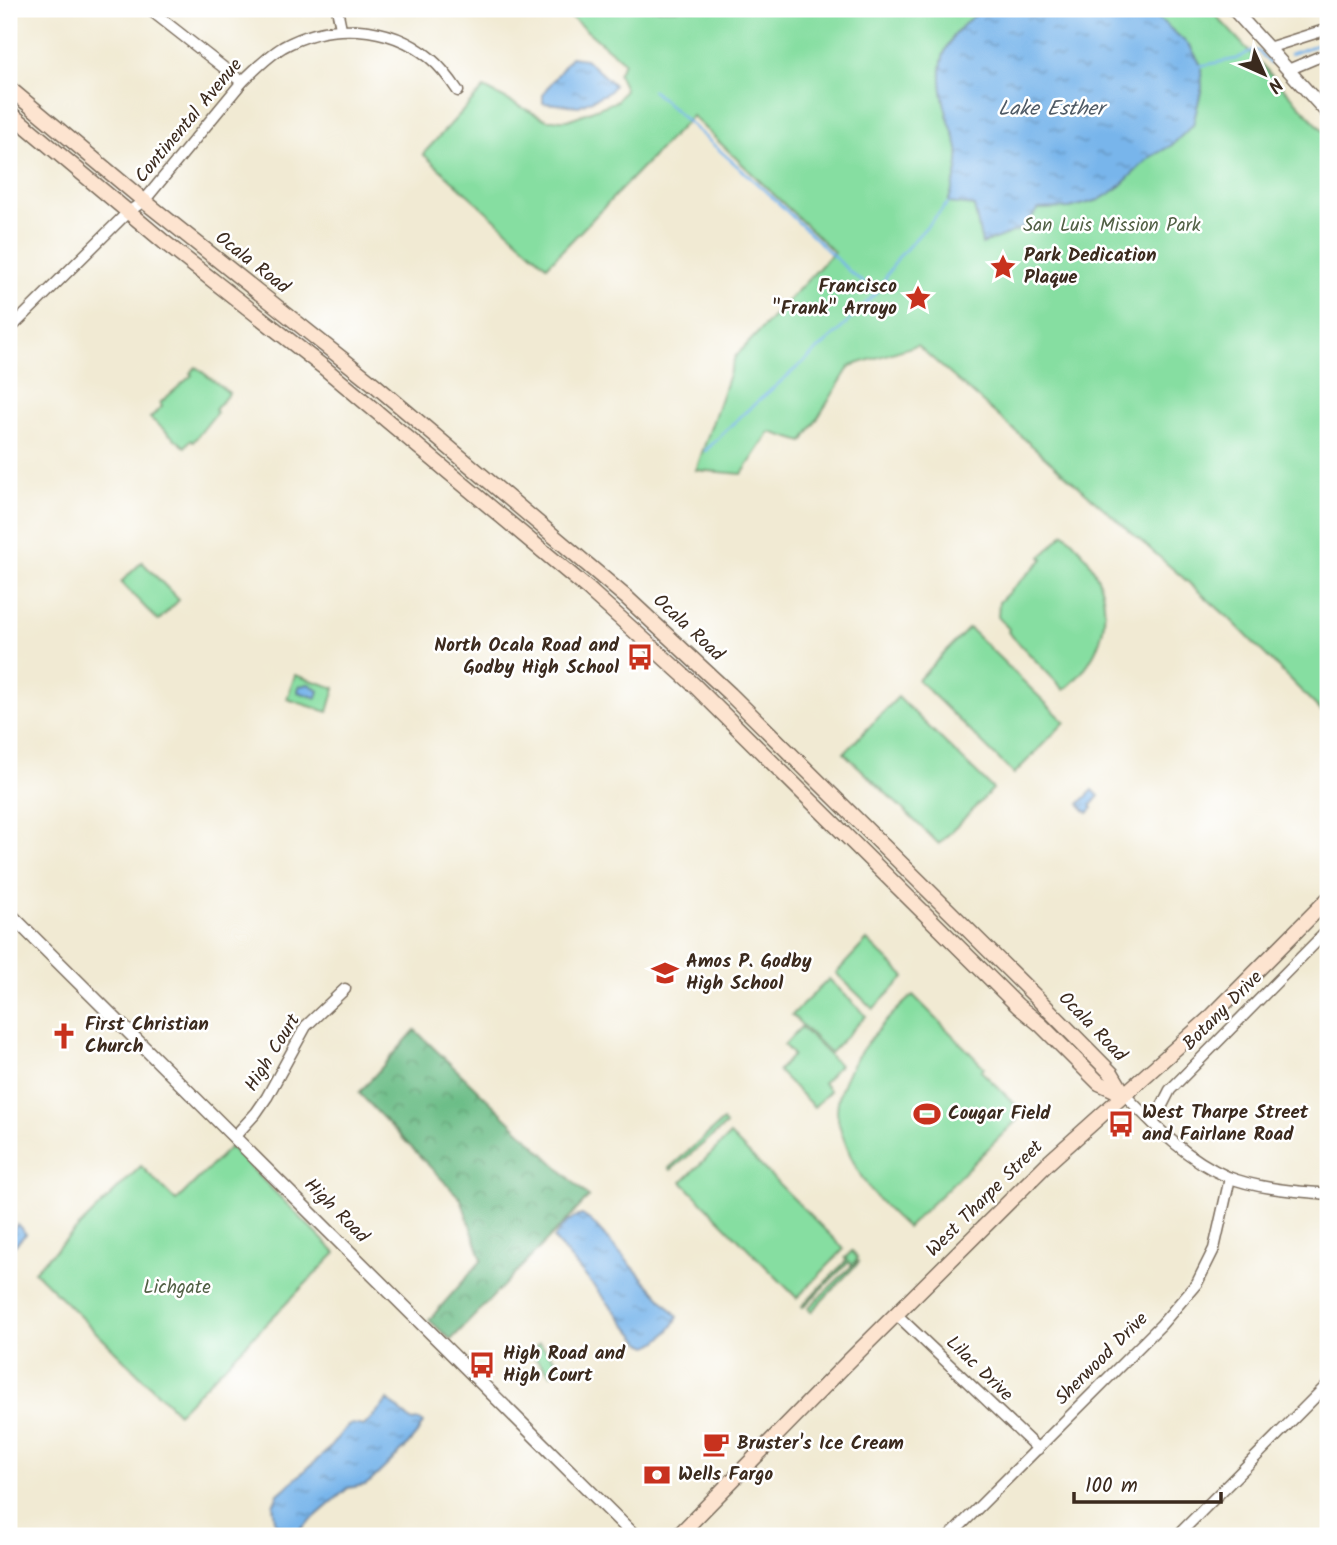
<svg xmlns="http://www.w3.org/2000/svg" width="1337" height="1545" viewBox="0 0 1337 1545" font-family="Kalam,sans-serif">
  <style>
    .green { fill: #86dea1; stroke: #608460; stroke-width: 2 }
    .forest { fill: url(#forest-crowns); stroke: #547452; stroke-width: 2 }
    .water { fill: url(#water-ripples); stroke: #5a7084; stroke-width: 2 }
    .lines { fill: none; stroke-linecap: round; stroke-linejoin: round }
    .stream { stroke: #78b5eb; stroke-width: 2.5 }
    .minor-casing { stroke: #7b6d5d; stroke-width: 13 }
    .tertiary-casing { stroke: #7b6d5d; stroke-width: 15 }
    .secondary-casing { stroke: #7b6d5d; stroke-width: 17 }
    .minor { stroke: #fff; stroke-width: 10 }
    .tertiary { stroke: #fff; stroke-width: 12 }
    .secondary { stroke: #fde4d0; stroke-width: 14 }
    .labels { text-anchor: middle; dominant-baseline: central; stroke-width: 5; stroke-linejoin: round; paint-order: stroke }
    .street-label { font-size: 19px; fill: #3b2a1e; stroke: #fff }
    .park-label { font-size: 19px; fill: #526045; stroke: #fff }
    .poi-label { font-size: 19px; font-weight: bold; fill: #3b2a1e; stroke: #fff; text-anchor: start }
    .water-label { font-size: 21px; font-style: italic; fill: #505b66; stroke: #fff }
  </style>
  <defs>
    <pattern id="forest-crowns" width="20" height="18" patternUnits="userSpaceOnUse" patternTransform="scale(1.75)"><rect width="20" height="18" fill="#6cbd87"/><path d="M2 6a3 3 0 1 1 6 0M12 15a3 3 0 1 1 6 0" fill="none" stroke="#5a9a6e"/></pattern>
    <pattern id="water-ripples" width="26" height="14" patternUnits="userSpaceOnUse" patternTransform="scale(1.75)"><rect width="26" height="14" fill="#78b5eb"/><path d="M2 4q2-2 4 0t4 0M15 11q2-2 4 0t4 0" fill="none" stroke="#6493be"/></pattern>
  </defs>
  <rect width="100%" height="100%" fill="#fff"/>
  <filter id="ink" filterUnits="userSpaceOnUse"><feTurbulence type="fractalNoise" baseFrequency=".0143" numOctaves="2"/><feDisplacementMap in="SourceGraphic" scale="14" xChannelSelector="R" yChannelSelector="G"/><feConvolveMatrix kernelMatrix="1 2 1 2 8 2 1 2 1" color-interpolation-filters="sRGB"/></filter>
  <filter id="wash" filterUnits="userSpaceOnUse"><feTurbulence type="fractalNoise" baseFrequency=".00686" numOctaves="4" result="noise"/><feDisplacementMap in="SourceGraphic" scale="28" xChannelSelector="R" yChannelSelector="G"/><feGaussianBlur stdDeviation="1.57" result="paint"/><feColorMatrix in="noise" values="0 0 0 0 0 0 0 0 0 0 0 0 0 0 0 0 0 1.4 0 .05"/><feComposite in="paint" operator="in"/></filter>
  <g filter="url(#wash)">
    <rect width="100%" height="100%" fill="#f1ead3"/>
    <g class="green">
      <path d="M561,9H1210L1328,136V718L1229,618L917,345L850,366L803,442L770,432L742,474L696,470L735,357L834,252L692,116L547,266L423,154L484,88L547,120H568L617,101L625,89L618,74L624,62Z"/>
      <path d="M196,367L229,393L215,410L217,412L193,442L190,440L185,447L150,418L162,406L160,403L192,375L190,373Z"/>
      <path d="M1064,533C1117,578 1119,645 1064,690L1008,632L1009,629L998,617L999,602L1043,559L1041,557Z"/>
      <path d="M142,562L179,600L158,621L121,582Z"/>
      <path d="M969,628L1065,722L1014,774L918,680Z"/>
      <path d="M295,675L335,688L328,712L287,699Z"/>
      <path d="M898,697L993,789L939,844L844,753Z"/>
      <path d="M867,940L905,977L873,1009L836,973Z"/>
      <path d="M829,979L866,1016L830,1053L792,1015Z"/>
      <path d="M913,995L984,1067L981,1071L1017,1106V1120L907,1228C877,1201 859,1181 845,1142C841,1132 837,1121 837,1110C839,1068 883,1021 913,995Z"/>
      <path d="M801,1027L839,1065L823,1083L830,1091L814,1107L778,1071L793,1055L784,1045Z"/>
      <path d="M723,1121L726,1125L671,1170L669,1168Z"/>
      <path d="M730,1135L844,1249L797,1298L682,1182Z"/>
      <path d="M230,1147L336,1253L178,1413L34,1271L141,1166L176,1201Z"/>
      <path d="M852,1251L858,1258L852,1265L849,1262L803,1307L802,1306L847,1260L845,1258Z"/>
      <path d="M857,1261L859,1262L811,1312L808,1308Z"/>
      <path d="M539,1343L561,1365L551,1374L530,1353Z"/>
    </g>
    <path class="forest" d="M415,1030L589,1197L451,1340L429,1320L482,1260L461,1199L359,1093Z"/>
    <g class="water">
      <path d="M983,9H1140L1155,15L1190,46L1201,65L1202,88L1193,125L1172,145L1149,158L1117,189L1099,200L1070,208L1039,209L1021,229L982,244L974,206L948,203C953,186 960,167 958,149C956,139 951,128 948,118C933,67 939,40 983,9Z"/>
      <path d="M571,57L585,59L614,85L609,92L579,106L543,103V94Z"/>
      <path d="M309,684L319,691L317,698L298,692L299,686Z"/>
      <path d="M1093,790L1099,796L1091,805L1093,808L1088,813L1079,804Z"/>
      <path d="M582,1215L591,1221L678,1317C673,1327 660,1343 648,1346L641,1342L554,1239C561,1226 569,1218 582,1215Z"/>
      <path d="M17,1224L26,1234L13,1247L9,1243V1238Z"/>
      <path d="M388,1400L411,1421L420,1420L423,1423L417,1434L405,1448L371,1481L365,1485L348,1488L293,1536H277L273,1505L278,1494L326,1452L346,1427L352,1424L364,1426Z"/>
    </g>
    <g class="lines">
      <g class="stream">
        <path d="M1290,54L1328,41"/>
        <path d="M1199,66L1236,59L1251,51H1258L1271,64"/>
        <path d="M652,90L772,197L850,272L875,292"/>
        <path d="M705,451L742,415L836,334L876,293L897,259L948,203"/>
      </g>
    </g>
  </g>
  <g filter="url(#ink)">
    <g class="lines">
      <g class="minor-casing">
        <g id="minor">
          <path d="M337,9L341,28"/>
          <path d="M154,13L242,82"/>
          <path d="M1268,48L1328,29"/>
          <path d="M1288,70L1328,53"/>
          <path d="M9,330L128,212L144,201L242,82C254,70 268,56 283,47C329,21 389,24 430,58C441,67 450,79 458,91"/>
          <path d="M1124,1094C1155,1126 1186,1159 1228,1177C1258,1189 1297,1191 1328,1194"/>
          <path d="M1153,1123L1170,1090L1328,930"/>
          <path d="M234,1137L256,1113L267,1097L306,1026L345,989"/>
          <path d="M896,1314L1038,1449"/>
          <path d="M950,1536L1161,1325L1197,1283L1214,1249L1230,1178"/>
          <path d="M1177,1536L1328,1384"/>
        </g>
      </g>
      <g class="tertiary-casing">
        <g id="tertiary">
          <path d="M1233,9L1328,114"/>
          <path d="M9,913L635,1536"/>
        </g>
      </g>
      <g class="secondary-casing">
        <g id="secondary">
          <path d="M9,88L144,201L375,385L627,598L730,694L1036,997L1112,1074L1124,1094"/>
          <path d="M9,112L164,242L322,366L587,588L694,685L1018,1006L1041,1025L1099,1083L1124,1094"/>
          <path d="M678,1536L847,1363L1048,1163L1213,1015L1328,899"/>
        </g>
      </g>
      <use href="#minor" class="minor"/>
      <use href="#tertiary" class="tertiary"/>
      <use href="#secondary" class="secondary"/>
    </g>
  </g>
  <defs>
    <g id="sight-bare" transform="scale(2.1)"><path d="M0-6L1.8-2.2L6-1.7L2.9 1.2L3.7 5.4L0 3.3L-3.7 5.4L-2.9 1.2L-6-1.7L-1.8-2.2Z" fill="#c8321e" stroke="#fff" stroke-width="2.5" paint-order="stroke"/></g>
    <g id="bus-bare" transform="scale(2.1)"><path d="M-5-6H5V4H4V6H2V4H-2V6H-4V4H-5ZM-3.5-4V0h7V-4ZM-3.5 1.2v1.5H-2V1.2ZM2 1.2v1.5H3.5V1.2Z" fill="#c8321e" stroke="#fff" stroke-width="2.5" paint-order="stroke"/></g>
    <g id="school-bare" transform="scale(2.1)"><path d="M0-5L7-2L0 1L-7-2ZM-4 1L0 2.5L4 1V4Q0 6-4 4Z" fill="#c8321e" stroke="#fff" stroke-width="2.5" paint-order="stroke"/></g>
    <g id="church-bare" transform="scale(2.1)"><path d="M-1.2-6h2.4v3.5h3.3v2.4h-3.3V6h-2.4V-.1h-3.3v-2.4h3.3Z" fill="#c8321e" stroke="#fff" stroke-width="2.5" paint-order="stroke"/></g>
    <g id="stadium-bare" transform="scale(2.1)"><path d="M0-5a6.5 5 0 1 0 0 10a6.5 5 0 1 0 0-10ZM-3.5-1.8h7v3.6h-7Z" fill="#c8321e" stroke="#fff" stroke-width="2.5" paint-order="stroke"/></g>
    <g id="cafe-bare" transform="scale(2.1)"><path d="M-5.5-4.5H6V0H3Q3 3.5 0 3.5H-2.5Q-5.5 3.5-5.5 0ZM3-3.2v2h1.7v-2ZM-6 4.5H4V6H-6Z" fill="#c8321e" stroke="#fff" stroke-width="2.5" paint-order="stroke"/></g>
    <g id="bank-bare" transform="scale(2.1)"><path d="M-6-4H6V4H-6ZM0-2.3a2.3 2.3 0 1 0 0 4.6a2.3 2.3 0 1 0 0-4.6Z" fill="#c8321e" stroke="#fff" stroke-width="2.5" paint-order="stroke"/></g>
  </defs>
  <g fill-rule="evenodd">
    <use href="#sight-bare" x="1003" y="267"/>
    <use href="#sight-bare" x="918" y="298"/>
    <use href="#bus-bare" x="640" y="657"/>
    <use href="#school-bare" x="665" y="973"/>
    <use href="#church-bare" x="64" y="1036"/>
    <use href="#stadium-bare" x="927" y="1114"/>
    <use href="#bus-bare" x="1121" y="1124"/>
    <use href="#bus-bare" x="482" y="1365"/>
    <use href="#cafe-bare" x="716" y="1444"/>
    <use href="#bank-bare" x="657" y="1475"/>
  </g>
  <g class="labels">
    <g class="street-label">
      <text transform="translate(189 121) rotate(-50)">Continental Avenue</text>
      <text transform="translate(252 263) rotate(38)">Ocala Road</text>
      <text transform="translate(688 628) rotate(43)">Ocala Road</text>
      <text transform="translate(1223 1011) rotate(-45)">Botany Drive</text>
      <text transform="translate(1092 1027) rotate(46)">Ocala Road</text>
      <text transform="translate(273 1053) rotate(-58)">High Court</text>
      <text transform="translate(985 1199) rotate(-45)">West Tharpe Street</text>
      <text transform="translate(336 1211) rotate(45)">High Road</text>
      <text transform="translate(1102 1359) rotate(-45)">Sherwood Drive</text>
      <text transform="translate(979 1369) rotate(44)">Lilac Drive</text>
    </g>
    <g class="park-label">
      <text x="1112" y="226">San Luis Mission Park</text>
      <text x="177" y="1288">Lichgate</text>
    </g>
    <g class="poi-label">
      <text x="1024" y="256">Park Dedication<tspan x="1024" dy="22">Plaque</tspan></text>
      <text x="897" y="287" text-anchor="end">Francisco<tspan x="897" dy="22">"Frank" Arroyo</tspan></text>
      <text x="619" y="646" text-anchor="end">North Ocala Road and<tspan x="619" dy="22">Godby High School</tspan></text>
      <text x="686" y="962">Amos P. Godby<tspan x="686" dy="22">High School</tspan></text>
      <text x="85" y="1025">First Christian<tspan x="85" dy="22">Church</tspan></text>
      <text x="1142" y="1113">West Tharpe Street<tspan x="1142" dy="22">and Fairlane Road</tspan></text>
      <text x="948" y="1114">Cougar Field</text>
      <text x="503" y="1354">High Road and<tspan x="503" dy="22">High Court</tspan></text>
      <text x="737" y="1444">Bruster's Ice Cream</text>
      <text x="678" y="1475">Wells Fargo</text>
    </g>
    <g class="water-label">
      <text x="1051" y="109">Lake Esther</text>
    </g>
  </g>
  <rect width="1337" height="1545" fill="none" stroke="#fff" stroke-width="35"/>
  <g transform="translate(1264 74) rotate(135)" stroke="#ffffff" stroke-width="5" paint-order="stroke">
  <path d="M0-5L12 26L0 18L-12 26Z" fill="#3b2a1e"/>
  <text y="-10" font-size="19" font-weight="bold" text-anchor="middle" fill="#3b2a1e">N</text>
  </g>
  <path d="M1074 1492v10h147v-10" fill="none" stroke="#3b2a1e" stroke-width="3.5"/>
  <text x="1085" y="1492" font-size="21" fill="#3b2a1e" stroke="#ffffff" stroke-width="5" paint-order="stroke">100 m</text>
</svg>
